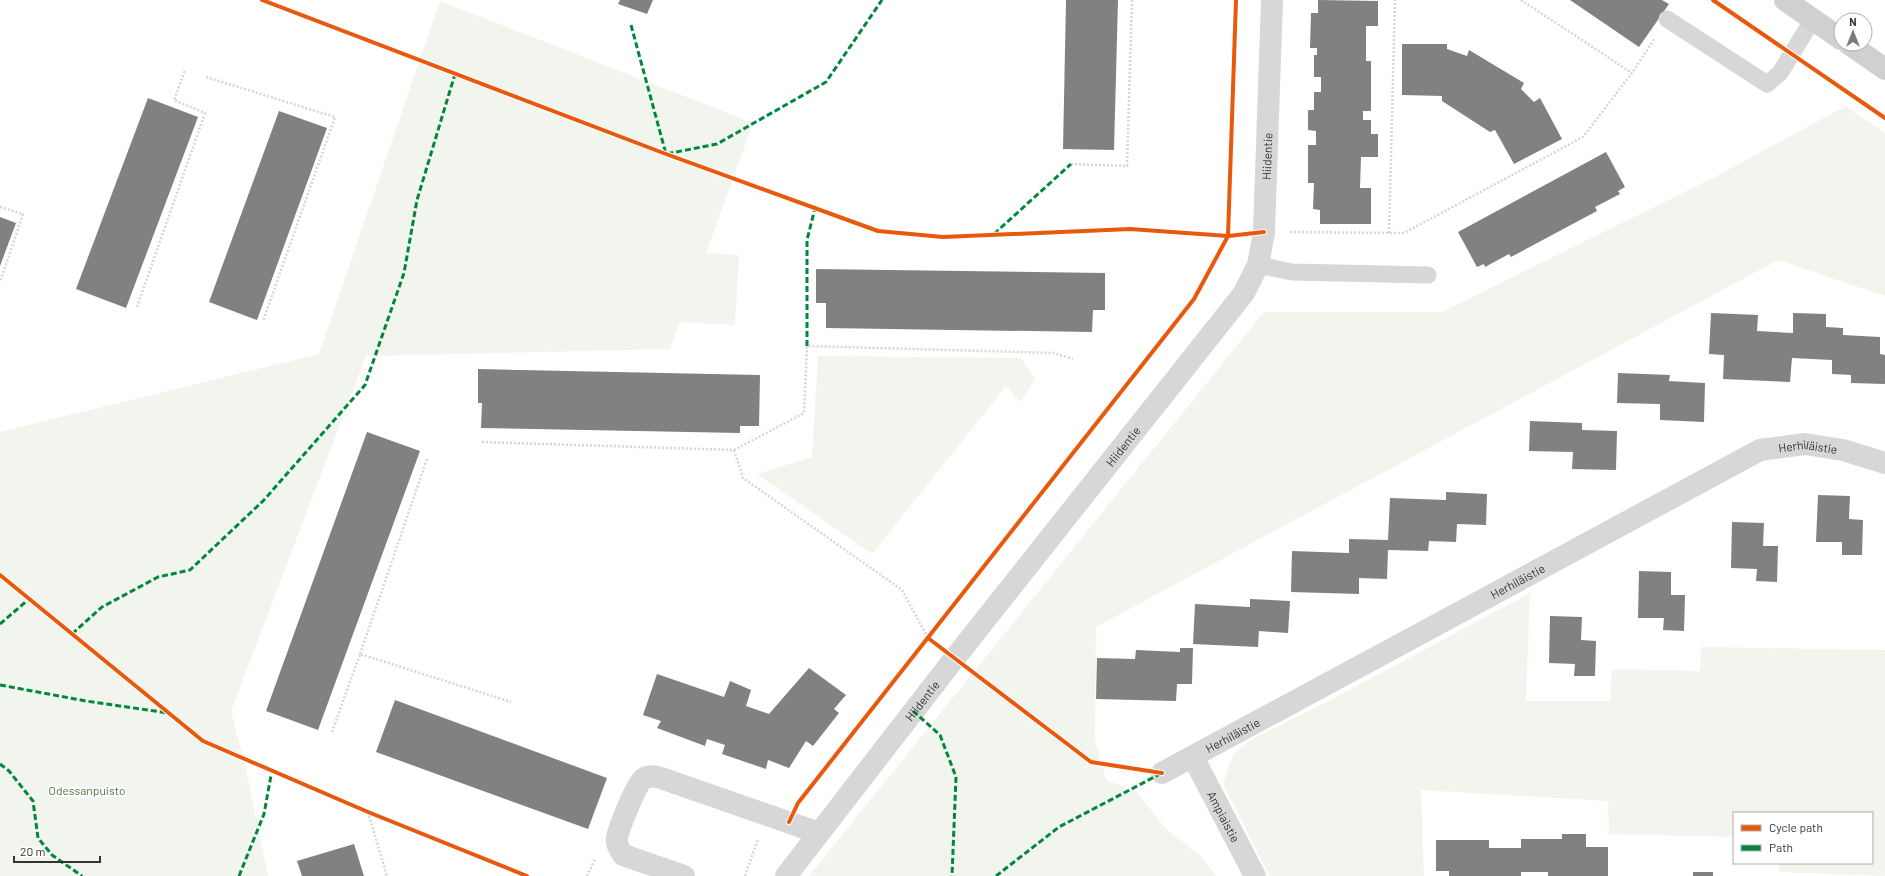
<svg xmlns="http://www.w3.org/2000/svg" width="1885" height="876" viewBox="0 0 1885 876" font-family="Barlow,sans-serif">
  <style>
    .green { fill: #f1f5ed }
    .building { fill: #818181 }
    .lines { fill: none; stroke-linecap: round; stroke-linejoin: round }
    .path { stroke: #d6d6d6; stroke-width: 2.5; stroke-dasharray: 2 2; stroke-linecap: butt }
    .lane { stroke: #d7d7d7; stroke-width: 17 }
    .street { stroke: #d7d7d7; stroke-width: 22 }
    .secondary { stroke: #d0d0d0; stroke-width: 22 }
    .quiet { stroke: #00873e; stroke-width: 3; stroke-dasharray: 6 3; stroke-linecap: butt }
    .cycleway-casing { stroke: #fff; stroke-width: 6 }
    .cycleway { stroke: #e8590c; stroke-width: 4 }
    .labels { text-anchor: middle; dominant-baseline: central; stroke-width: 4; stroke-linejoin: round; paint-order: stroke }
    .street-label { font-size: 12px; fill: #333; stroke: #fff }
    .park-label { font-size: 12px; fill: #56703f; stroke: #fff }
  </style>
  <rect width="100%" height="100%" fill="#fff"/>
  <g class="green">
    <path d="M440,1L753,123L706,253L739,255L735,325L680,322L670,349L366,356L231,711L246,769L268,876H0V432L319,354Z"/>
    <path d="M1846,106L1885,133V296L1778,260L1096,627L1095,740L1106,780L1137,792L1166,829L1200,855L1217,876H809L1264,312H1442L1715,177Z"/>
    <path d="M818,356L1021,358L1035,379L1020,402L1006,386L872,554L757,474L812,457Z"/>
    <path d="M1530,593L1526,701H1610L1612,669L1700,671L1701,647L1885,650V876L1779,872L1780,863H1872V813H1734V837L1609,834L1608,801L1421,790L1424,876H1271L1268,873L1223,784L1233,754L1249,741L1342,694Z"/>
  </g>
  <g class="building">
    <path d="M620,0H653L647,14L618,4Z"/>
    <path d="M1066,0H1118L1114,150L1063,149Z"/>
    <path d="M1318,0L1378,1V26H1366V61H1371V111H1363V120H1371V134H1378V157H1361L1360,188H1371V224H1320V210L1313,209L1314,183H1308V145H1316V131L1308,130V110H1314V92H1321V77H1314V55H1317V48H1310L1311,13H1318Z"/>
    <path d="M1570,0H1662L1669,4L1639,47Z"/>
    <path d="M1402,44H1447V49L1467,56L1469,50L1524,83L1521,89L1534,102L1540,98L1562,139L1514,164L1495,130L1490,132L1442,101V96L1402,95Z"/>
    <path d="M148,98L198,117L126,308L76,289Z"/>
    <path d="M279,111L327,128L257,320L209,302Z"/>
    <path d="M1606,152L1625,187L1618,191L1620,194L1595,207L1597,211L1511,257L1509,254L1485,267L1484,264L1477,267L1458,232Z"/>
    <path d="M0,217L16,223L0,266Z"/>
    <path d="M816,269L1105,273V310H1093L1092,332L826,328V303H816Z"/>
    <path d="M1711,313L1758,315L1757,331L1793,333V313L1826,314V327L1843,328V335L1880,337V354L1885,355V384L1851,383V375L1832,374V360L1792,358L1790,382L1723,379L1724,355L1709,354Z"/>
    <path d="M478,369L760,375L759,426H740V433L481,428L482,403H478Z"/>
    <path d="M1618,373L1670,375L1669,381L1705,383L1704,422L1660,420V404L1617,403Z"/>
    <path d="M1530,421L1582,423V430L1617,431L1616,470L1572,469L1573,452L1529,451Z"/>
    <path d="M367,432L420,451L318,730L266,711Z"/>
    <path d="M1446,492L1487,494L1486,525L1457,524L1456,542L1429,541L1428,551L1388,550L1387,579L1359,578V594L1291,592L1292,551L1349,553V539L1388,540L1390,498L1446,500Z"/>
    <path d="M1818,495L1850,496L1849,519L1863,520L1862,555H1842V542H1816Z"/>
    <path d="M1732,522L1764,523L1763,546H1778L1777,582L1756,581L1757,569L1731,568Z"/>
    <path d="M1639,571L1671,572V595H1685L1684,631L1663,630L1664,618H1638Z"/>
    <path d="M1250,599L1290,601L1288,633L1259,631L1258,647L1193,644L1195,604L1250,607Z"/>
    <path d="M1550,616L1582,617L1581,640L1596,641L1595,676H1574L1575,664L1549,663Z"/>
    <path d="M1180,648H1193L1192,684H1177L1176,701L1096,699L1097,658L1135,659L1136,650L1180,652Z"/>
    <path d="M809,668L846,695L834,709L839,713L813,746L806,741L789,768L768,760L766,769L722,754L725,745L707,739L705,746L657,728L661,721L643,715L657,674L724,697L730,681L751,690L746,706L769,714Z"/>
    <path d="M395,700L607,778L588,829L376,752Z"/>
    <path d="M1562,834H1586V847H1608V876H1548V872H1521V876H1449V871H1436V840H1489V848H1521V839H1562Z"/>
    <path d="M354,844L364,876H302L297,861Z"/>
    <rect x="1693" y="872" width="20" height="4"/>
  </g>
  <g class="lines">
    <g class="path">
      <path d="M1521,0L1632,73"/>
      <path d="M206,77L335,117L263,321"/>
      <path d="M1071,164L1127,166L1132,0"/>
      <path d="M0,207L23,214L0,282"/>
      <path d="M1290,232L1404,233L1583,137L1632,73L1655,38"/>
      <path d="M1389,233L1395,0"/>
      <path d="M137,307L205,113L174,100L185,70"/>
      <path d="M482,442L734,450L804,413L807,346L1054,353L1073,359"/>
      <path d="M734,450L743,478L902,590L928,638"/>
      <path d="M360,654L427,459"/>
      <path d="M332,732L360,654L511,702"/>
      <path d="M368,812L387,876"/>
      <path d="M587,876L595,859"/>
      <path d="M745,876L758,839"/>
    </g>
    <g class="lane">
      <path d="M1667,19L1767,84L1780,73L1813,19"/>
      <path d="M1258,265L1292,272L1428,275"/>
    </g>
    <g class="street">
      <path id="s1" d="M1193,757L1255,876"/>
      <path id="s2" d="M1162,773L1760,450L1805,444L1843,450L1885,463"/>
      <path d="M684,876L623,855C620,850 616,845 617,838C618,830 637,782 643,779C649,775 655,776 661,778L819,833"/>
      <path id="s3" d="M786,876L954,659L1244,293L1258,265L1264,232L1272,0"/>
    </g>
    <g class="secondary">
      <path d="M1785,0L1841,39"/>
      <path d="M1849,44L1885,69"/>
    </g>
    <g class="quiet">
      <path d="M631,25L666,154L717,144L826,82L882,0"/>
      <path d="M994,234L1071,164"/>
      <path d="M807,346V240L815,208"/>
      <path d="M0,624L29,599"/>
      <path d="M72,634L102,607L158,577L190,570L264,500L365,385L404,273L417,200L455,74"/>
      <path d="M0,685L86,701L168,713"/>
      <path d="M913,711L940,735L956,777L952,876"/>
      <path d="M0,764L9,771L33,801L38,838L52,855L82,876"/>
      <path d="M239,876L264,814L272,770"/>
      <path d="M996,876L1059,827L1160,774"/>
    </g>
    <g class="cycleway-casing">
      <g id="cycleway">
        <path d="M262,0L666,154L878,231L943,237L1130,229L1228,236L1264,232"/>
        <path d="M1713,0L1885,118"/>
        <path d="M0,575L203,741L368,812L527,876"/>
        <path d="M928,638L1091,762L1162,773"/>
        <path d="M789,822L798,803L1194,299L1228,236L1236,0"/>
      </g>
    </g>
    <use href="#cycleway" class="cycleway"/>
  </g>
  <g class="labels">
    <g class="street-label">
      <text stroke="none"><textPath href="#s3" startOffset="882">Hiidentie</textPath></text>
      <text stroke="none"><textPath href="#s3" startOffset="546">Hiidentie</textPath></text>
      <text stroke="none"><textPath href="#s2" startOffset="728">Herhiläistie</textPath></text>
      <text stroke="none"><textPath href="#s2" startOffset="404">Herhiläistie</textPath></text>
      <text stroke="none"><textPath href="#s3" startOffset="222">Hiidentie</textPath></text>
      <text stroke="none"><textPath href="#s2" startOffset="80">Herhiläistie</textPath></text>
      <text stroke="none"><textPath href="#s1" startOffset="67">Ampiaistie</textPath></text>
    </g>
    <g class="park-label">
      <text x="87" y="790">Odessanpuisto</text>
    </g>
  </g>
  <rect x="1733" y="812" width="140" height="52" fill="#ffffff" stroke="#adadad"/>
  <rect x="1741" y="825" width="20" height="6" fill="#e8590c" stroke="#adadad"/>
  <text x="1769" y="832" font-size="12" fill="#333333">Cycle path</text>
  <rect x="1741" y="845" width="20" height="6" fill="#00873e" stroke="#adadad"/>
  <text x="1769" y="852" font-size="12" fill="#333333">Path</text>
  <g transform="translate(1853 32)"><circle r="19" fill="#ffffff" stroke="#adadad"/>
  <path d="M0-3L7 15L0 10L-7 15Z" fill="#7a7a7a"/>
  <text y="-6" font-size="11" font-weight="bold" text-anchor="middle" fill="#333333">N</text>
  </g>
  <path d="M14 856v6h86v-6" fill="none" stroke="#333333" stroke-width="2"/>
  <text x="20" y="856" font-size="12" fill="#333333" stroke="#ffffff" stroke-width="3" paint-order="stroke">20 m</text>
</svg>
